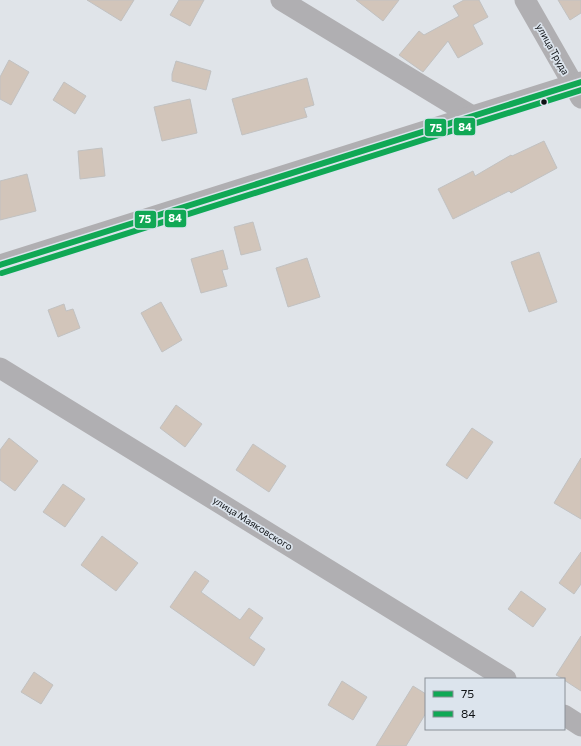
<svg xmlns="http://www.w3.org/2000/svg" width="581" height="746" viewBox="0 0 581 746" font-family="Commissioner,sans-serif">
  <style>
    .building { fill: #d2c5ba; stroke: #c1c1c1 }
    .lines { fill: none; stroke-linecap: round; stroke-linejoin: round }
    .minor { stroke: #b0afb2; stroke-width: 21 }
    .bus-1-casing { stroke: #dce4ed; stroke-width: 9 }
    .bus-2-casing { stroke: #dce4ed; stroke-width: 9 }
    .bus-1 { stroke: #10a855; stroke-width: 6 }
    .bus-2 { stroke: #10a855; stroke-width: 6 }
    .bus-dot { fill: #0f1215; stroke: #dce4ed; stroke-width: 1.5 }
    .labels { text-anchor: middle; dominant-baseline: central; stroke-width: 3.5; stroke-linejoin: round; paint-order: stroke }
    .street-label { font-size: 10px; fill: #0f1215; stroke: #dce4ed }
    .line-badge { stroke: #dce4ed; stroke-width: 1.5 }
    .badge-label { font-size: 11px; text-anchor: middle; font-weight: bold; fill: #fff }
  </style>
  <rect width="100%" height="100%" fill="#e0e4e9"/>
  <g class="building">
    <path d="M87,0H134L121,21Z"/>
    <path d="M179,0H204L190,26L170,15Z"/>
    <path d="M356,0H399L383,21Z"/>
    <path d="M464,0H479L488,17L473,25L483,44L458,58L448,41L423,72L399,55L419,31L424,35L459,16L453,6Z"/>
    <path d="M558,0H581V13L570,20Z"/>
    <path d="M9,60L29,72L11,105L0,99V77Z"/>
    <path d="M176,61L211,71L206,90L172,81V74Z"/>
    <path d="M307,78L314,105L304,108L307,117L242,135L232,99Z"/>
    <path d="M64,82L86,96L75,114L53,100Z"/>
    <path d="M190,99L197,133L162,141L154,107Z"/>
    <path d="M544,141L557,168L511,193L509,191L453,219L438,189L473,171L475,176L511,155L512,156Z"/>
    <path d="M102,148L105,176L80,179L78,151Z"/>
    <path d="M27,174L36,211L0,220V181Z"/>
    <path d="M253,222L261,250L241,255L234,227Z"/>
    <path d="M223,250L228,269L222,270L227,286L201,293L191,259Z"/>
    <path d="M539,252L557,302L529,312L511,262Z"/>
    <path d="M307,258L320,297L288,307L276,268Z"/>
    <path d="M161,302L182,340L162,352L141,313Z"/>
    <path d="M64,304L66,311L73,309L80,328L58,337L48,310Z"/>
    <path d="M176,405L202,424L185,447L160,428Z"/>
    <path d="M472,428L493,442L467,479L446,465Z"/>
    <path d="M9,438L38,461L15,491L0,480V450Z"/>
    <path d="M253,444L286,466L269,492L236,470Z"/>
    <path d="M581,458V519L554,503Z"/>
    <path d="M63,484L85,499L65,527L43,512Z"/>
    <path d="M102,536L138,563L116,591L81,565Z"/>
    <path d="M581,552V584L574,594L559,583Z"/>
    <path d="M195,571L209,581L201,592L240,620L249,608L263,618L249,638L265,649L254,666L170,607Z"/>
    <path d="M521,591L546,609L533,627L508,609Z"/>
    <path d="M581,636V691L564,680V679L556,675Z"/>
    <path d="M34,672L53,685L41,704L21,692Z"/>
    <path d="M342,681L367,697L353,720L328,705Z"/>
    <path d="M413,686L426,694V713L406,746H376Z"/>
  </g>
  <g class="lines">
    <g class="minor">
      <path d="M281,0L472,116"/>
      <path d="M525,0L581,98"/>
      <path d="M0,265L581,82"/>
      <path d="M0,368L506,679"/>
      <path d="M564,715L581,726"/>
    </g>
    <g class="bus-1-casing">
      <path id="bus-1" d="M0,265L581,82"/>
    </g>
    <g class="bus-2-casing">
      <path id="bus-2" d="M2,273L581,90"/>
    </g>
    <use href="#bus-1" class="bus-1"/>
    <use href="#bus-2" class="bus-2"/>
  </g>
  <circle class="bus-dot" cx="544" cy="102" r="3.5"/>
  <g class="labels">
    <g class="street-label">
      <text transform="translate(553 49) rotate(61)">улица Труда</text>
      <text transform="translate(253 523) rotate(32)">улица Маяковского</text>
    </g>
  </g>
  <g class="line-badge">
    <rect x="453" y="117" width="23" height="19" rx="4" fill="#10a855"/>
    <rect x="424" y="118" width="23" height="19" rx="4" fill="#10a855"/>
    <rect x="164" y="209" width="23" height="19" rx="4" fill="#10a855"/>
    <rect x="134" y="210" width="23" height="19" rx="4" fill="#10a855"/>
  </g>
  <g class="badge-label">
    <text x="465" y="131">84</text>
    <text x="436" y="132">75</text>
    <text x="175" y="222">84</text>
    <text x="145" y="223">75</text>
  </g>
  <rect x="425" y="678" width="140" height="52" fill="#dce4ed" stroke="#8a9097"/>
  <rect x="433" y="691" width="20" height="6" fill="#10a855" stroke="#8a9097"/>
  <text x="461" y="698" font-size="12" fill="#0f1215">75</text>
  <rect x="433" y="711" width="20" height="6" fill="#10a855" stroke="#8a9097"/>
  <text x="461" y="718" font-size="12" fill="#0f1215">84</text>
</svg>
